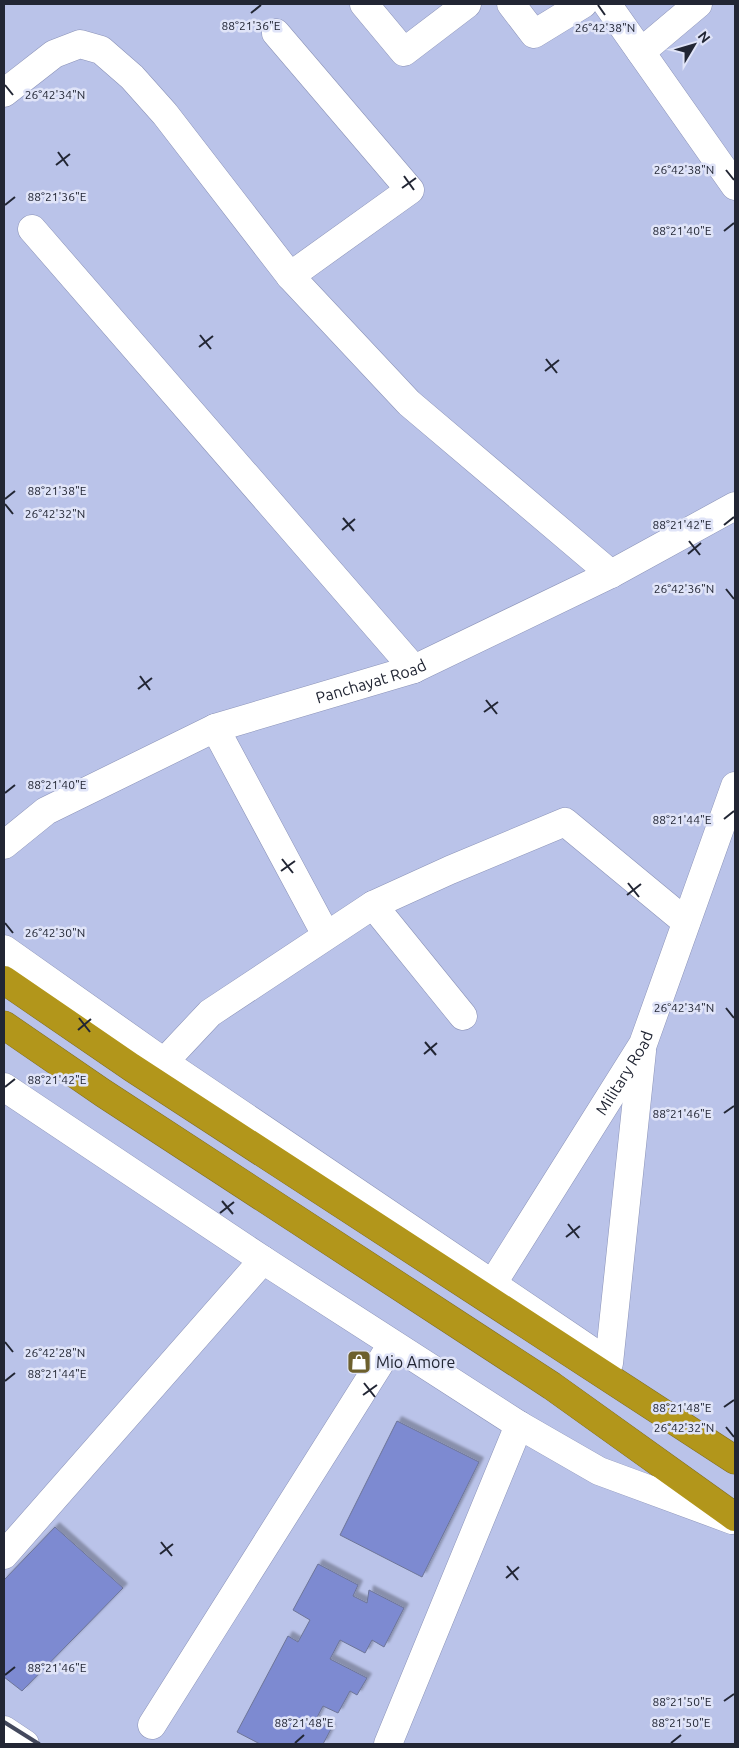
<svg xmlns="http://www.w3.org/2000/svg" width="739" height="1748" viewBox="0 0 739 1748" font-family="Ubuntu,sans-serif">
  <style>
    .building { fill: #7d8ad1; stroke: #6d7598; filter: url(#shadow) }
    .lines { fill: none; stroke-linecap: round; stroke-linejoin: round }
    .minor-casing { stroke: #8b93b8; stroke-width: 29 }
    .highway-casing { stroke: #806f24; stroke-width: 29 }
    .minor { stroke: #fff; stroke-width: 28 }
    .highway { stroke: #b2961b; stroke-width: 28 }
    .rail { stroke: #44495d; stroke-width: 4 }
    .ticks { fill: none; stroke: #222634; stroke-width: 2 }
    .labels { text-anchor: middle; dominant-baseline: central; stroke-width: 5; stroke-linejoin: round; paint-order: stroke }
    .street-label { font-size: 16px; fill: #222634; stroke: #e0e4f8 }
    .poi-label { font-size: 16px; fill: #222634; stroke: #e0e4f8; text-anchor: start }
    .ticks-label { font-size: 12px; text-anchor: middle; fill: #222634; stroke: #e0e4f8; stroke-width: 5; stroke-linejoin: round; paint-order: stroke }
  </style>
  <defs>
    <filter id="shadow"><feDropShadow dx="4.5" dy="-4.5" stdDeviation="1" flood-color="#0004"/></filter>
  </defs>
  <rect width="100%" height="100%" fill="#bac3e9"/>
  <g class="building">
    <path d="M397,1421L479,1462L422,1577L340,1535Z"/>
    <path d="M55,1527L123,1588L22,1691L4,1677V1580Z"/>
    <path d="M318,1564L358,1585L353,1596L367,1603L369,1590L404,1608L384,1647L372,1640L365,1653L340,1640L330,1659L367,1678L357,1695L350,1691L338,1713L323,1706L315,1721L331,1729L323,1744H260L237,1732L288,1636L298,1642L310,1620L293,1610Z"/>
  </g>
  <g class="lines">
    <g class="minor-casing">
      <g id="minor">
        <path d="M364,4L404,52L467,4"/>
        <path d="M511,4L534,34L583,4"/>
        <path d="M607,4L735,186"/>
        <path d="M276,33L410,190L290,276"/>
        <path d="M641,52L698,4"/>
        <path d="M4,93L54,54L80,44L101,50L132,77L165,114L290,276L409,403L611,574"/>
        <path d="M32,229L414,669"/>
        <path d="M215,728L326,935"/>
        <path id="s1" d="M4,845L46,811L215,728L414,669L611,574L735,506"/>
        <path d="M373,905L463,1016"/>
        <path d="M4,949L164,1062L605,1360"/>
        <path d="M164,1062L210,1013L373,905L450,870L565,822L686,922"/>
        <path d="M4,1087L263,1260L519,1425L599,1471L732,1520"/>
        <path id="s2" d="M493,1283L643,1044L735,786"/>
        <path d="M609,1363L642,1051"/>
        <path d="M4,1555L263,1260"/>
        <path d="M152,1725L392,1344"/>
        <path d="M4,1730L25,1744"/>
        <path d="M388,1744L519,1425"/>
      </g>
    </g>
    <g class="highway-casing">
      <g id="highway">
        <path d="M4,980L131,1067L735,1460"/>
        <path d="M4,1025L103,1093L552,1386L735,1517"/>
      </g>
    </g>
    <use href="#minor" class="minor"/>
    <use href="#highway" class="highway"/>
    <path class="rail" d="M4,1722L39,1744"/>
  </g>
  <path class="ticks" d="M598,5L605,15M251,13L261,5M5,85L13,95M58,152L68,166M56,165L70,154M726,170L734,180M404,176L414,190M402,188L416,178M5,205L15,197M724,231L734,223M200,335L211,349M199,347L213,336M546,359L557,373M545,371L559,360M5,499L15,491M5,504L13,514M343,518L354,531M724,525L734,517M342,530L355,519M689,541L700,555M688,554L701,543M726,589L734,599M140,676L150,690M138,689L152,678M486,700L497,714M484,712L498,702M5,793L15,785M724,819L734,811M282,859L293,873M281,871L295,861M628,883L639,897M627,895L641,884M5,923L13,933M726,1008L734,1018M79,1018L90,1032M78,1030L91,1019M425,1042L436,1055M424,1054L437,1043M5,1087L15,1079M724,1113L734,1106M222,1201L233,1214M220,1213L234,1202M568,1224L579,1238M566,1237L580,1226M5,1342L13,1352M5,1381L15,1373M364,1383L375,1397M363,1395L377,1385M724,1407L734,1400M726,1427L734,1437M161,1542L172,1556M160,1554L173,1544M507,1566L518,1580M506,1578L519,1567M5,1675L15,1667M724,1701L734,1694M295,1743L304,1735M671,1743L681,1735"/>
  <defs>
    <g id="shop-square" transform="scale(1.25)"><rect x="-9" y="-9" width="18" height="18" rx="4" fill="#6d602d" stroke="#e0e4f8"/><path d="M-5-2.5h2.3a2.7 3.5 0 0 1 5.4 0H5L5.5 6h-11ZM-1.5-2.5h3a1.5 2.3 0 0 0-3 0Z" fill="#fff"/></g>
  </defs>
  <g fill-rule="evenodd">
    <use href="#shop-square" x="359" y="1362"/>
  </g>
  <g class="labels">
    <g class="street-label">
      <text stroke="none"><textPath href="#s1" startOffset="405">Panchayat Road</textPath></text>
      <text stroke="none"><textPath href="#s2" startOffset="248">Military Road</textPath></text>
    </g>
    <g class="poi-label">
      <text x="376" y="1362">Mio Amore</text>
    </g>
  </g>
  <g class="ticks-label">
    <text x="251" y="30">88°21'36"E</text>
    <text x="605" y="32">26°42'38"N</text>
    <text x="55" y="99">26°42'34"N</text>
    <text x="684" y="174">26°42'38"N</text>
    <text x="57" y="201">88°21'36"E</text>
    <text x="682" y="235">88°21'40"E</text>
    <text x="57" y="495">88°21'38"E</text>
    <text x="55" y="518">26°42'32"N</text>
    <text x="682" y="529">88°21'42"E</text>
    <text x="684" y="593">26°42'36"N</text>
    <text x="57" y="789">88°21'40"E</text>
    <text x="682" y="824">88°21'44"E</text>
    <text x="55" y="937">26°42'30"N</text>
    <text x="684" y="1012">26°42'34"N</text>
    <text x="57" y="1084">88°21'42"E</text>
    <text x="682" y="1118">88°21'46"E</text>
    <text x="55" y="1357">26°42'28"N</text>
    <text x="57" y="1378">88°21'44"E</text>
    <text x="682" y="1412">88°21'48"E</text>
    <text x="684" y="1432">26°42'32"N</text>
    <text x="57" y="1672">88°21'46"E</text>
    <text x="682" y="1706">88°21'50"E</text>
    <text x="304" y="1727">88°21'48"E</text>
    <text x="681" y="1727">88°21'50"E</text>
  </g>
  <rect width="739" height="1748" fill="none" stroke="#222634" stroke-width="10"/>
  <g transform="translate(694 45) rotate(52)" stroke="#e0e4f8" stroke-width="4" paint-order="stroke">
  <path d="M0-4L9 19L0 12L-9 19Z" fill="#222634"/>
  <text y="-8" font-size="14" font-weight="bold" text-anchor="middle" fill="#222634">N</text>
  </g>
</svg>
